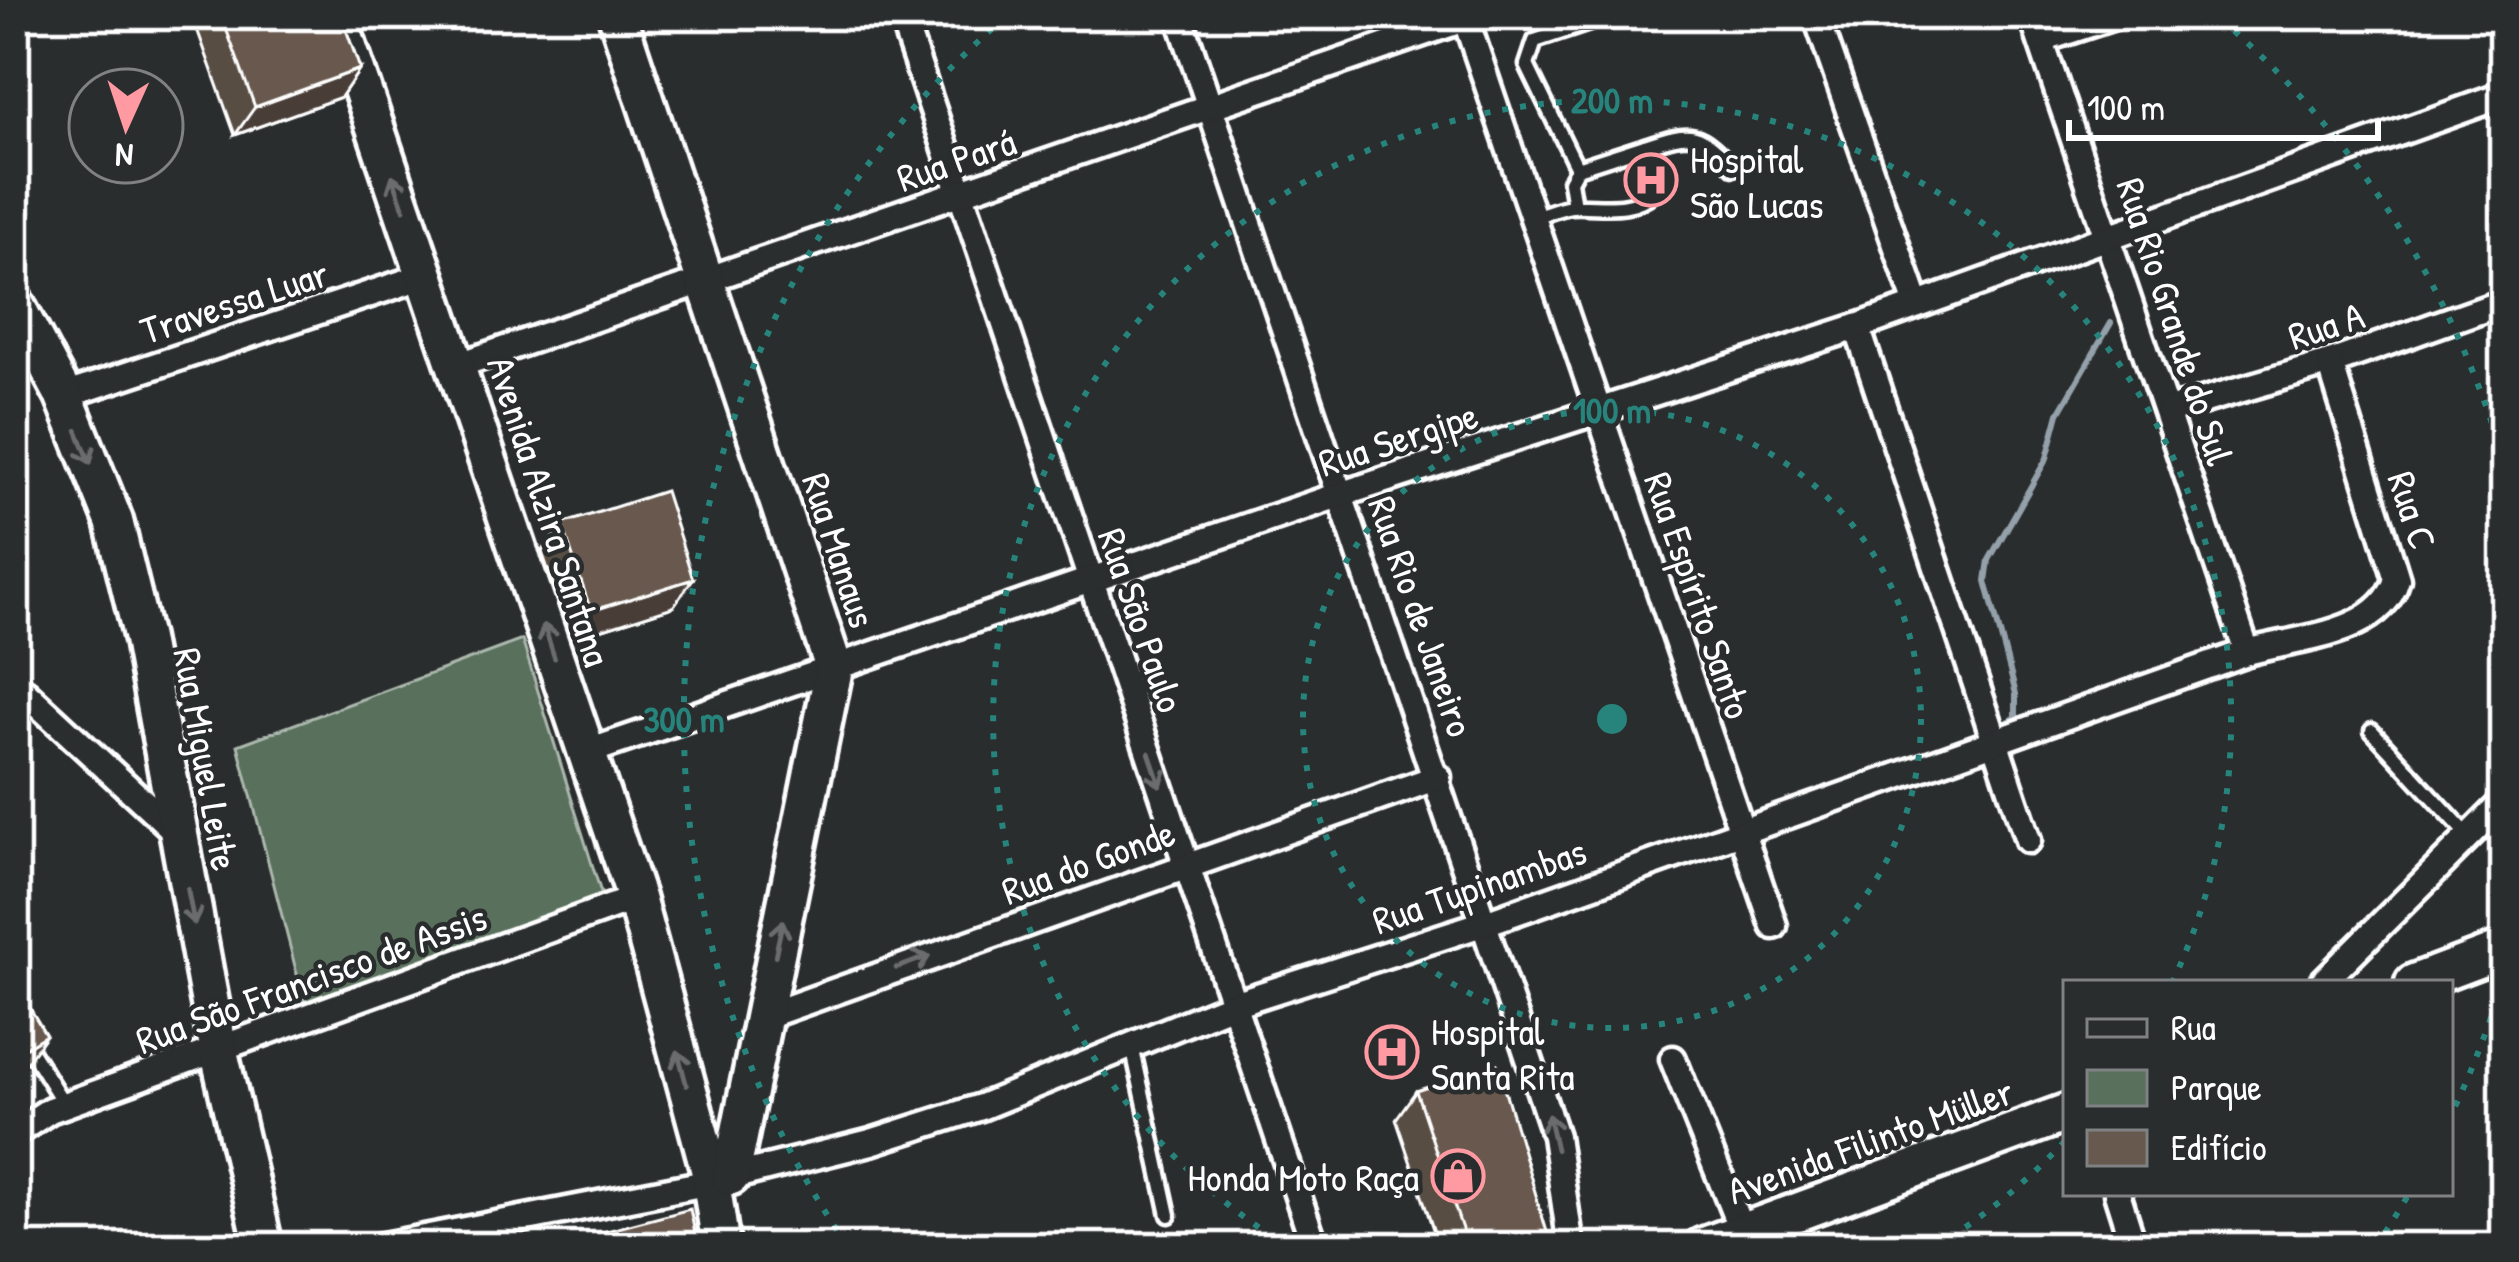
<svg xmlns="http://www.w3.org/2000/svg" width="2519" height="1262" viewBox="0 0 2519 1262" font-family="'Patrick Hand',sans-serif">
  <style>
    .green { fill: #58705c; stroke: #acb8ae; stroke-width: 3 }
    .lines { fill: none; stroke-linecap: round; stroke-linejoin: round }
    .stream { stroke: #94a1aa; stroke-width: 6 }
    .lane-casing { stroke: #fff; stroke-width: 21 }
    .street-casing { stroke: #fff; stroke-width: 33 }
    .secondary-casing { stroke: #fff; stroke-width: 45 }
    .lane { stroke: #2a2d2e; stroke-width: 12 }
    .street { stroke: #2a2d2e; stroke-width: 24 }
    .secondary { stroke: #2a2d2e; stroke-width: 36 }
    .wall { fill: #594d43; stroke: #fff; stroke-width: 3 }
    .shaded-wall { fill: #483e37; stroke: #fff; stroke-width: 3 }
    .building { fill: #67594e; stroke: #fff; stroke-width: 3 }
    .oneway { stroke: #6a6c6d }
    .ring { fill: none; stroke: #27847c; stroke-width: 6; stroke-dasharray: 6 12 }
    .labels { text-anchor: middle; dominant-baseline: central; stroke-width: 9; stroke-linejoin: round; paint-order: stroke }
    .poi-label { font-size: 39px; fill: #fff; stroke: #2a2d2e; text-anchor: start }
    .street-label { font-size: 39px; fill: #fff; stroke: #2a2d2e }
    .centre { fill: #27847c; stroke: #2a2d2e; stroke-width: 6 }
    .ring-label { font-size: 36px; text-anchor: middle; font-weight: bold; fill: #27847c; stroke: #2a2d2e; stroke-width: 9; stroke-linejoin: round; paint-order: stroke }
  </style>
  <rect width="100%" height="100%" fill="#2a2d2e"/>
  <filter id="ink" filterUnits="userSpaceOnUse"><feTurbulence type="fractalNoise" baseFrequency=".00833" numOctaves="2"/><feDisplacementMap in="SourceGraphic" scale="24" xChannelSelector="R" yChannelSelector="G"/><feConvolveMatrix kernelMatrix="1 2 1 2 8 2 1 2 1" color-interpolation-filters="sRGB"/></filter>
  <g filter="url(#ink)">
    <path class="green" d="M522,640L602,896L305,1005L238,745Z"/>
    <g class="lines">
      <path class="stream" d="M2002,726L2016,717V694L1986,581L1989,560L2047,458L2059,413L2111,323"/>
      <g class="lane-casing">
        <g id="lane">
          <path d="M1645,146C1694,129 1698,131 1734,168"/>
          <path d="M1577,168L1527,65L1535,41L1613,15"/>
          <path d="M1533,217C1545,214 1559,208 1571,206C1598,204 1630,214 1654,192L1645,146L1577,168L1570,181L1574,206"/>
          <path d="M2372,731L2468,835"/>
          <path d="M15,1025L64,1104"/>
          <path d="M1132,1046L1169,1215"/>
        </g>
      </g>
      <g class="street-casing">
        <g id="street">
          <path d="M901,15L1315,1247"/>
          <path d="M1179,15L1555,1136L1571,1247"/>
          <path d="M1464,15L1774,926"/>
          <path d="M1816,15L1917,305"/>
          <path d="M2032,15L2247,652"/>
          <path d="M2041,40L2117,15"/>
          <path d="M1857,327L2028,840"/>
          <path d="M459,365L1476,15"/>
          <path d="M64,396L427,275"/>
          <path d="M2168,411L2330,363L2504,301"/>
          <path d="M15,683L177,833"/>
          <path d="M585,753L1342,494L1857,327L2504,95"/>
          <path d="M2322,983L2504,802"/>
          <path d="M763,1017L1438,777"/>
          <path d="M1673,1059L1742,1232"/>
          <path d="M15,1133L50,1110L636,898"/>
          <path d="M2117,1193L2134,1247"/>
          <path d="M378,1247L711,1182L871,1142L981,1107L1233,1004L1485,923L2247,652C2297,638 2381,635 2397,579L2330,363"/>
        </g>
      </g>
      <g class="secondary-casing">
        <g id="secondary">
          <path d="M337,15L636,898L709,1168L721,1247"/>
          <path d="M617,15L834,668L731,1176"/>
          <path d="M15,304L64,396L114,521L143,639L219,1052L264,1247"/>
          <path d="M2414,983L2504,949"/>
          <path d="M1702,1247L2066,1113"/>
        </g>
      </g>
      <use href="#lane" class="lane"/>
      <use href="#street" class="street"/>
      <use href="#secondary" class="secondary"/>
    </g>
    <g class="wall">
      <path d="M192,15H341L360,69L341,97L235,135Z"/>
      <path d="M562,524L673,607L572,639L542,552Z"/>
      <path d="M1416,1091L1550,1242L1547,1247H1439L1396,1119Z"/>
    </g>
    <g class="shaded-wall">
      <path d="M360,69L341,97L235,135L255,107Z"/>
      <path d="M693,579L673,607L572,639L591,611Z"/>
      <path d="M46,1035L26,1063L15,1070V1054Z"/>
    </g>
    <g class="building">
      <path d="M221,15H341L360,69L255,107Z"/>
      <path d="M665,491L693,579L591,611L562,524Z"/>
      <path d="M15,983L46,1035L15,1054Z"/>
      <path d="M1497,1064L1550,1242L1534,1247H1448L1446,1240L1464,1235L1416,1091Z"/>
      <path d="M690,1209L698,1247H573L572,1240Z"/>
    </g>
    <defs><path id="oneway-shaft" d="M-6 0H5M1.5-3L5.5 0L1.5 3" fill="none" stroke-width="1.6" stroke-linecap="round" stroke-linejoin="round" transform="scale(3)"/></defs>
    <g class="oneway">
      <use href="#oneway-shaft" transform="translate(398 192) rotate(-109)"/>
      <use href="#oneway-shaft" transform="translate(84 447) rotate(68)"/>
      <use href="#oneway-shaft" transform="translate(549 641) rotate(-108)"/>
      <use href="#oneway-shaft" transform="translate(1155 770) rotate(71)"/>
      <use href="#oneway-shaft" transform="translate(191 907) rotate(79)"/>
      <use href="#oneway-shaft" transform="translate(779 938) rotate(-78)"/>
      <use href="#oneway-shaft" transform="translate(913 962) rotate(-20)"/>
      <use href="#oneway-shaft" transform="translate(682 1068) rotate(-105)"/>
      <use href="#oneway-shaft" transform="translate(1552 1132) rotate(-103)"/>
    </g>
  </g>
  <g class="ring">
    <circle cx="1612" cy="719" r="309"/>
    <path d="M2065 1141A619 619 0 0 1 1935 1247M1289 1247A619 619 0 1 1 2173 981"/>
    <path d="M2502 983A928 928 0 0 1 2453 1111M2407 1197A928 928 0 0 1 2377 1245M847 1245A928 928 0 0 1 1003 19M2221 19A928 928 0 0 1 2502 455"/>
  </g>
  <defs>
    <g id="hospital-ring" transform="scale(2.7)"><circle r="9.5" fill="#2a2d2e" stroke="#ff9aa2" stroke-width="1.5"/><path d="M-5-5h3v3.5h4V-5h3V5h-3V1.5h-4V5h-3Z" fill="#ff9aa2"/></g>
    <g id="shop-ring" transform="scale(2.7)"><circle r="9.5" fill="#2a2d2e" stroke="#ff9aa2" stroke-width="1.5"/><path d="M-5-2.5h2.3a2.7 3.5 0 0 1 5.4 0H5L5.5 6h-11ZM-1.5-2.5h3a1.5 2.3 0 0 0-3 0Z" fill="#ff9aa2"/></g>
  </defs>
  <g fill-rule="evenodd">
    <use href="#hospital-ring" x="1651" y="180"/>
    <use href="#hospital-ring" x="1392" y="1052"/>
    <use href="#shop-ring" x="1458" y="1176"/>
  </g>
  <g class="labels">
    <g class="poi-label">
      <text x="1690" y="158">Hospital<tspan x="1690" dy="45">São Lucas</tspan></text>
      <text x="1431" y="1030">Hospital<tspan x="1431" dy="45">Santa Rita</tspan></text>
      <text x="1419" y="1176" text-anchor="end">Honda Moto Raça</text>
    </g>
    <g class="street-label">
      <text transform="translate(956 159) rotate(-19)">Rua Pará</text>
      <text transform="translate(234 301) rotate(-18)">Travessa Luar</text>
      <text transform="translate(2176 321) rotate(72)">Rua Rio Grande do Sul</text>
      <text transform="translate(2326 325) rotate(-18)">Rua A</text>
      <text transform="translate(1398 438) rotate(-18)">Rua Sergipe</text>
      <text transform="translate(2413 510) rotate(72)">Rua C</text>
      <text transform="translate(550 511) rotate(72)">Avenida Alzira Santana</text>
      <text transform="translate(840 550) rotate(72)">Rua Manaus</text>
      <text transform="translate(1699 595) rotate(71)">Rua Espírito Santo</text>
      <text transform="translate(1422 616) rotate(71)">Rua Rio de Janeiro</text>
      <text transform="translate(1142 620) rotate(71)">Rua São Paulo</text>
      <text transform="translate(207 759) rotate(80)">Rua Miguel Leite</text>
      <text transform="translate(1088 861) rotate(-20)">Rua do Gonde</text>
      <text transform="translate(1479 885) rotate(-19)">Rua Tupinambas</text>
      <text transform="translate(311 978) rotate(-20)">Rua São Francisco de Assis</text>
      <text transform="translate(1870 1140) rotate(-20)">Avenida Filinto Müller</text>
    </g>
  </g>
  <circle cx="1612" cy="719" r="18" class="centre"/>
  <g class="ring-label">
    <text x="1612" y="113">200 m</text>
    <text x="1612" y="423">100 m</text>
    <text x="684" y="732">300 m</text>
  </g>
  <rect width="2519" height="1262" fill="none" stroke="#2a2d2e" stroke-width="60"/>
  <rect x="30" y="30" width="2459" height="1202" fill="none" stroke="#fff" stroke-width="4.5" filter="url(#ink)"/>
  <rect x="2063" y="980" width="390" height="216" fill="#2a2d2e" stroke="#7f8182" stroke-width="3"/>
  <rect x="2087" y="1019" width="60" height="18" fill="#2a2d2e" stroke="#7f8182" stroke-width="3"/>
  <text x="2171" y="1040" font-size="36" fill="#ffffff">Rua</text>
  <rect x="2087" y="1070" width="60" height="36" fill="#58705c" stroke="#7f8182" stroke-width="3"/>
  <text x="2171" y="1100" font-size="36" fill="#ffffff">Parque</text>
  <rect x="2087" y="1130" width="60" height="36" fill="#67594e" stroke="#7f8182" stroke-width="3"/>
  <text x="2171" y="1160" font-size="36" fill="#ffffff">Edifício</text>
  <g transform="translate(126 126) rotate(183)"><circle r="57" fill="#2a2d2e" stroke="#7f8182" stroke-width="3"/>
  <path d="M0-9L21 45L0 30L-21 45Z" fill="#ff9aa2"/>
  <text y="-18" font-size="33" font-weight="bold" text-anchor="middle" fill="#ffffff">N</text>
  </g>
  <path d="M2069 120v18h309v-18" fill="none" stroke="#ffffff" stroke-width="6"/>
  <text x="2087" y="120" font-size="36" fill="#ffffff" stroke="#2a2d2e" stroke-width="9" paint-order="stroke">100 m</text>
</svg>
